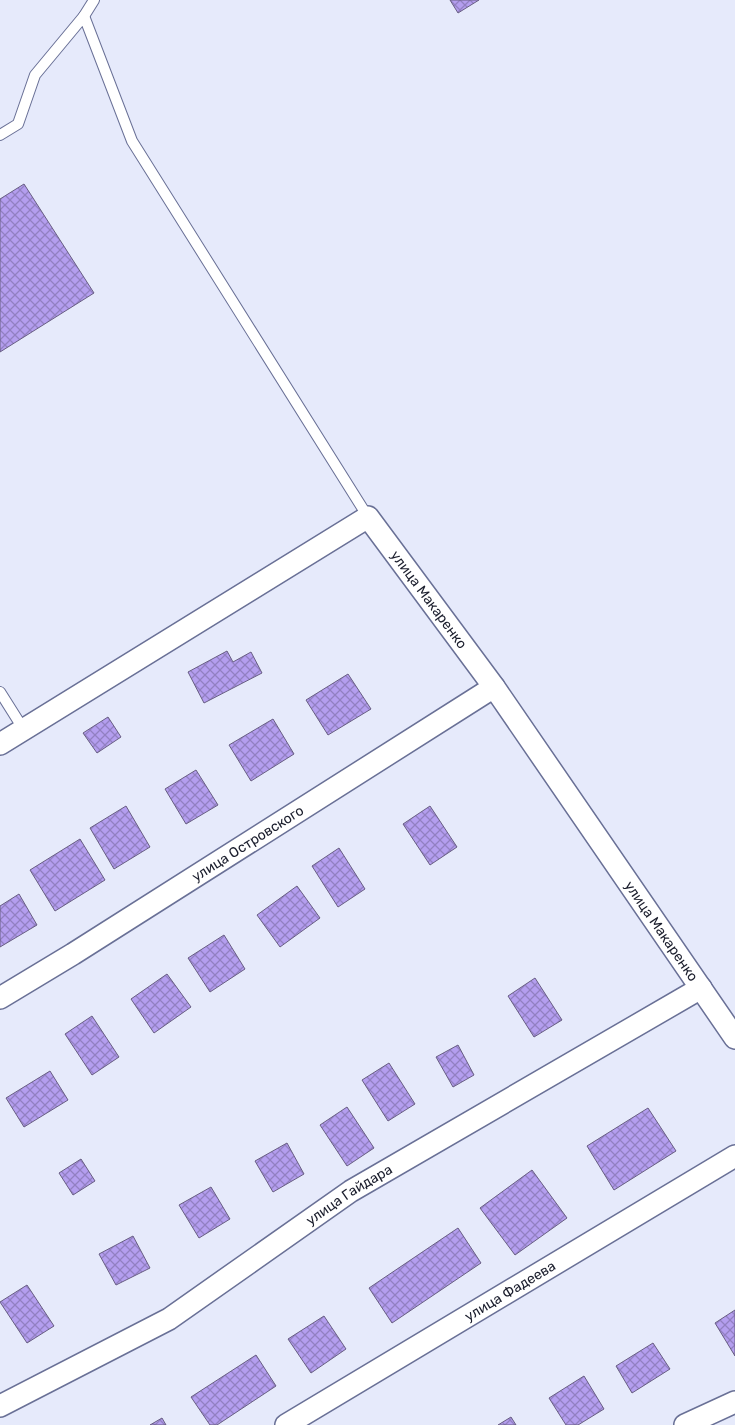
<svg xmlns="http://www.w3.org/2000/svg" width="735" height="1425" viewBox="0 0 735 1425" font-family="Rubik,sans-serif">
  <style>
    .building { fill: url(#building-cross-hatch); stroke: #685e83 }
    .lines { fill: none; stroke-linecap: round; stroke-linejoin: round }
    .service-casing { stroke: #697096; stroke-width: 12 }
    .minor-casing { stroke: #697096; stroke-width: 24 }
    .service { stroke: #fff; stroke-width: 10 }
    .minor { stroke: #fff; stroke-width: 21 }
    .labels { text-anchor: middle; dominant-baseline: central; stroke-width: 4; stroke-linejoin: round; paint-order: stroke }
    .street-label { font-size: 14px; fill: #1a1d2c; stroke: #e6eafb }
  </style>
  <defs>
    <pattern id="building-cross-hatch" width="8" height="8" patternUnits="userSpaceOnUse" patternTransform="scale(1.25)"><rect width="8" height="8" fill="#b49eef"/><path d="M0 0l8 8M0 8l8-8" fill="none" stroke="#9280c2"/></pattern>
  </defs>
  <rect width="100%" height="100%" fill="#e6eafb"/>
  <g class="building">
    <path d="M450,0H479L458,13Z"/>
    <path d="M24,184L94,293L0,352V199Z"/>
    <path d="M227,651L233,662L251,652L262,673L204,703L188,672Z"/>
    <path d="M348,674L371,709L328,735L306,700Z"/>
    <path d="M108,717L121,737L97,753L83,733Z"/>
    <path d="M273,719L294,754L251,781L229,745Z"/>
    <path d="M196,770L218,805L186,824L165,789Z"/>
    <path d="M126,806L150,847L114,869L90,828Z"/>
    <path d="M430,806L457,847L430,865L403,824Z"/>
    <path d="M80,839L105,880L55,911L30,870Z"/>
    <path d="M339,848L365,889L338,907L312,866Z"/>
    <path d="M297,886L320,918L280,947L257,915Z"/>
    <path d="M19,894L37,925L0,947V906Z"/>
    <path d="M224,935L245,969L210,992L188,958Z"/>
    <path d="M167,974L191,1007L154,1033L131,999Z"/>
    <path d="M535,978L562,1020L534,1037L508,996Z"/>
    <path d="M92,1016L119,1057L92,1075L65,1034Z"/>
    <path d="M458,1045L474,1075L453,1087L436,1057Z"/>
    <path d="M389,1063L415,1104L388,1121L362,1080Z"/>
    <path d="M50,1071L68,1100L24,1127L6,1098Z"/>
    <path d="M347,1107L374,1148L347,1166L320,1125Z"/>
    <path d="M648,1108L676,1151L614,1190L587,1146Z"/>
    <path d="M287,1143L304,1174L273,1192L255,1161Z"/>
    <path d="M81,1159L95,1181L73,1195L59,1173Z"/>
    <path d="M532,1170L567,1218L515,1255L480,1208Z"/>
    <path d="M211,1187L230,1219L199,1238L179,1205Z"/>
    <path d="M458,1228L481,1263L392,1323L369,1288Z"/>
    <path d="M133,1236L150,1268L116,1285L99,1254Z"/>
    <path d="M27,1285L54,1326L27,1343L0,1302Z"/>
    <path d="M735,1310V1356L715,1323Z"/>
    <path d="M324,1316L346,1349L311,1373L288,1339Z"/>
    <path d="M653,1343L670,1369L632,1393L616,1366Z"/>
    <path d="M256,1355L276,1386L217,1425H210L191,1397Z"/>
    <path d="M584,1376L604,1409L578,1425H566L549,1398Z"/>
    <path d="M511,1417L516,1425H498Z"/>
    <path d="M162,1418L166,1425H150Z"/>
  </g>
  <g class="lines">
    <g class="service-casing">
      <g id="service">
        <path d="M84,16L94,0"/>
        <path d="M0,135L18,124L35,75L84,16L132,141L368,517"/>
        <path d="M0,692L24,730"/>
      </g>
    </g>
    <g class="minor-casing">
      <g id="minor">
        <path id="s1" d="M0,744L368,517L494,687L735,1038"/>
        <path id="s2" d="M0,998L73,954L494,687"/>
        <path id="s3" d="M0,1406L169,1319L351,1191L701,988"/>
        <path id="s4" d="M286,1425L735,1156"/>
        <path d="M685,1425L735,1402"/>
      </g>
    </g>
    <use href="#service" class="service"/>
    <use href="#minor" class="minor"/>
  </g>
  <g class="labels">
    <g class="street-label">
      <text stroke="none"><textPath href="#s1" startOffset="535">улица Макаренко</textPath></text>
      <text stroke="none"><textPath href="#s2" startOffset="292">улица Островского</textPath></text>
      <text stroke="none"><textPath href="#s1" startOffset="940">улица Макаренко</textPath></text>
      <text stroke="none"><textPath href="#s3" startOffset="409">улица Гайдара</textPath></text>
      <text stroke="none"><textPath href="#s4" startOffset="261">улица Фадеева</textPath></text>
    </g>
  </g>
</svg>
